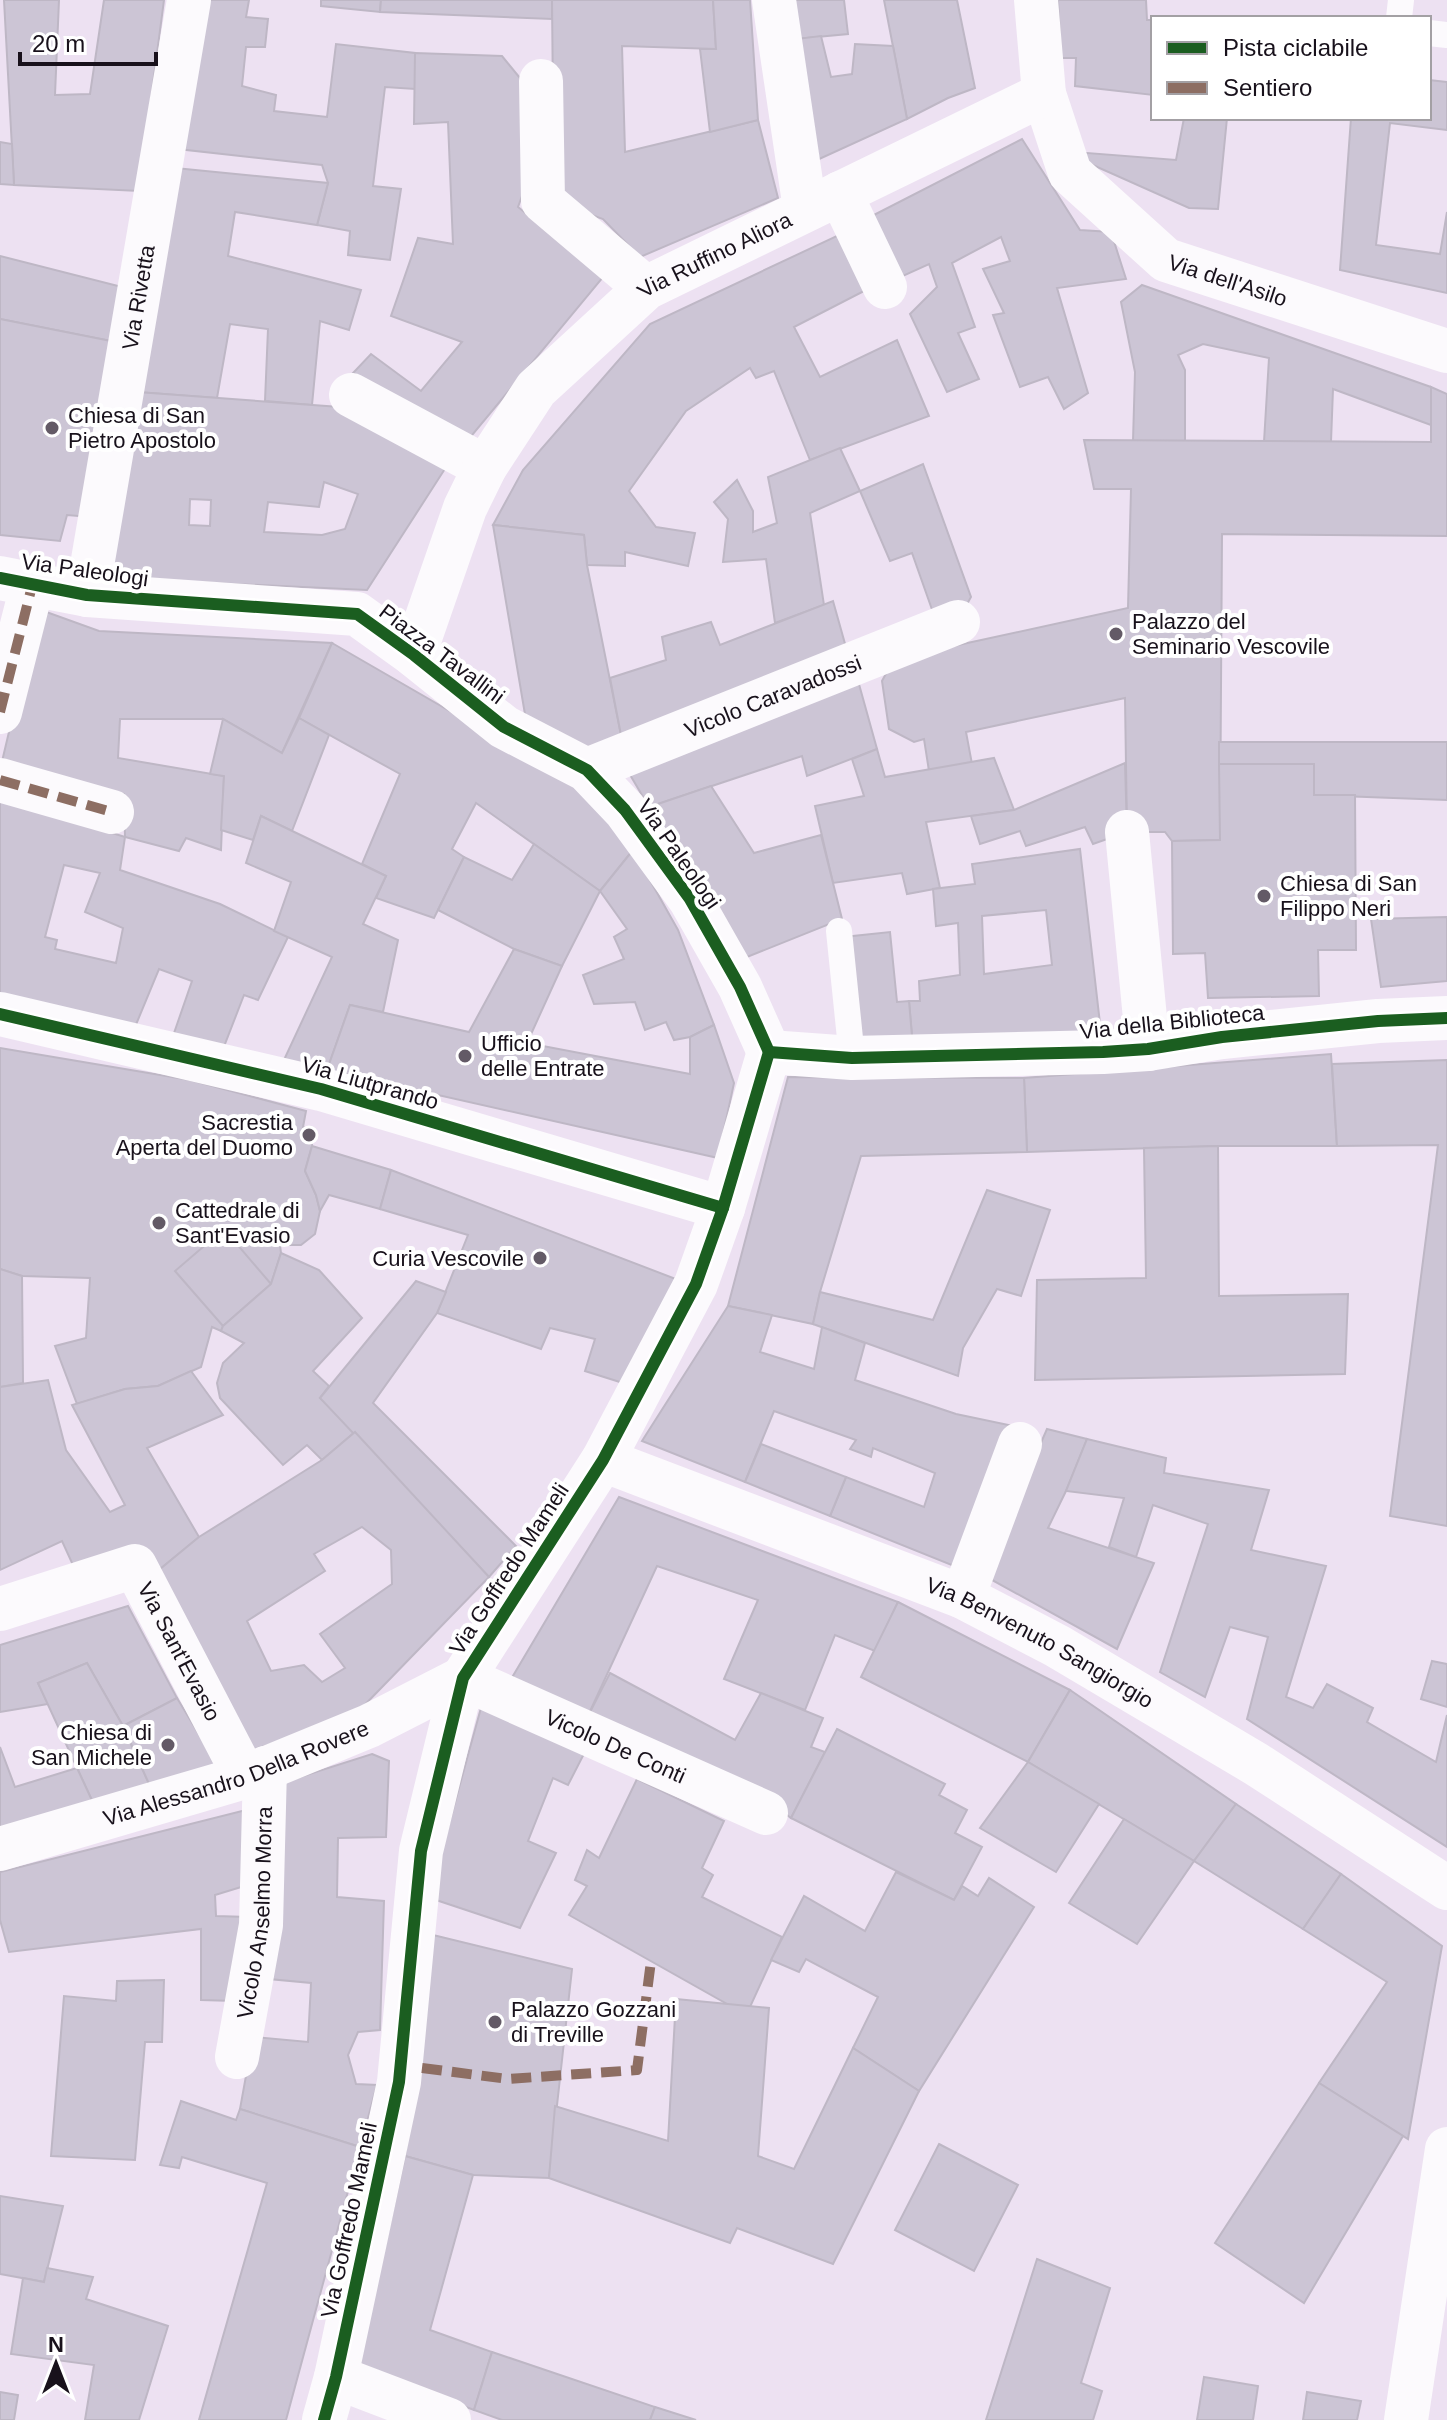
<svg xmlns="http://www.w3.org/2000/svg" width="1447" height="2420" viewBox="0 0 1447 2420" font-family="Arial,sans-serif">
  <style>
    .building { fill: #ccc5d5; stroke: #beb7c5; stroke-width: 2; fill-rule: evenodd }
    .lines { fill: none; stroke-linecap: round; stroke-linejoin: round }
    .lane { stroke: #fcfafd; stroke-width: 26 }
    .street { stroke: #fcfafd; stroke-width: 44 }
    .quiet { stroke: #8d6e63; stroke-width: 10; stroke-dasharray: 20 10; stroke-linecap: butt }
    .cycleway-casing { stroke: #fff; stroke-width: 17 }
    .cycleway { stroke: #1b5e20; stroke-width: 12 }
    .poi-dot { fill: #635a66; stroke: #fff; stroke-width: 3 }
    .labels { text-anchor: middle; dominant-baseline: central; stroke-width: 8; stroke-linejoin: round; paint-order: stroke }
    .street-label { font-size: 22px; fill: #18111b; stroke: #fff }
    .poi-label { font-size: 22px; fill: #18111b; stroke: #fff; text-anchor: start }
  </style>
  <rect width="100%" height="100%" fill="#ede1f2"/>
  <g class="building">
    <path d="M4,0H59L55,95L90,94L104,0H164L139,191L14,185Z"/>
    <path d="M204,0H249L246,17L268,19L265,47H246L242,86L276,95L274,111L327,117L336,44L415,53V89L385,87L373,186L401,189L390,260L348,255L350,231L317,225L328,183L322,165L178,149Z"/>
    <path d="M321,0H381L380,12L321,6Z"/>
    <path d="M381,0H552V19L380,12Z"/>
    <path d="M552,0H713L716,49L622,46L625,152L758,120L778,198L640,257L603,219L554,201Z"/>
    <path d="M713,0H750L758,120L710,132L700,49H716Z"/>
    <path d="M791,0H844L848,34L796,39Z"/>
    <path d="M884,0H957L975,88L948,98L907,119Z"/>
    <path d="M1058,0H1146L1147,20H1153V95L1075,86L1076,58H1061Z"/>
    <path d="M821,36L831,77L852,74L855,44L893,46L907,119L817,160L796,39Z"/>
    <path d="M415,53L502,56L524,83L533,166L518,207L604,276L468,440L353,373L371,354L421,391L462,342L391,316L418,238L453,244L448,122L414,124Z"/>
    <path d="M1429,80L1447,82V130L1390,123L1376,245L1440,254L1447,212V293L1340,270L1351,118H1429Z"/>
    <path d="M1184,118H1227L1218,209L1189,208L1077,158L1075,152L1176,160Z"/>
    <path d="M1022,139L1080,230L1111,232L1126,279L1057,288L1088,393L1064,409L1048,377L1020,387L993,315L1004,313L983,269L1010,261L1001,237L952,263L975,327L958,333L979,379L947,392L910,314L937,287L929,264L894,280L866,219Z"/>
    <path d="M0,142L12,144L14,185L0,184Z"/>
    <path d="M175,168L328,183L317,225L235,212L228,256L361,290L349,330L320,321L312,405L265,401L268,329L230,324L217,398L137,392Z"/>
    <path d="M841,234L866,290L794,327L820,377L897,340L929,416L810,460L774,371L756,378L750,368L686,411L629,491L656,527L695,533L688,566L625,552V566L587,565L584,535L493,525L523,470L650,324Z"/>
    <path d="M0,256L122,287L116,342L0,319Z"/>
    <path d="M1142,285L1431,387V425L1333,389L1331,442H1264L1269,358L1203,344L1178,355L1185,370V441H1133L1135,372L1121,302Z"/>
    <path d="M0,319L116,342L90,517L67,515L60,541L0,535Z"/>
    <path d="M1431,387L1447,394V536L1222,534L1220,840L1172,841L1165,832H1127L1125,698L966,732L972,764L929,771L924,739L914,742L889,729L882,681L894,659L1128,608L1131,489H1094L1084,440L1431,442Z"/>
    <path d="M137,392L340,407L450,461L367,590L125,579L105,573ZM324,482L358,494L345,529L322,535L264,532L268,502L319,507ZM190,499L211,500L210,526L189,525Z"/>
    <path d="M840,448L860,491L810,513L824,605L775,623L766,559L723,562L728,519L714,502L737,480L753,511V532L777,523L768,477Z"/>
    <path d="M923,464L971,597L966,606L935,618L912,553L890,561L860,491Z"/>
    <path d="M493,525L584,535L587,565L621,735L574,753L527,726Z"/>
    <path d="M833,601L847,651L621,735L610,678L666,660L662,637L711,622L720,645Z"/>
    <path d="M38,609L99,631L332,643L282,753L223,719H120L118,758L224,776L221,850L186,838L179,851L125,837L124,794L0,770Z"/>
    <path d="M332,643L590,792L633,850L600,891L476,803L452,849L464,857L434,918L376,898L386,876L362,864L400,774L299,718Z"/>
    <path d="M857,677L877,749L807,776L802,756L649,807L626,768Z"/>
    <path d="M299,718L329,735L292,831L261,816L253,840L221,830L224,776L210,774L223,719L282,753Z"/>
    <path d="M1219,742H1447V800L1314,795V764H1219Z"/>
    <path d="M877,749L885,777L994,758L1014,810L926,822L940,888L907,894L902,873L833,883L815,806L864,796L852,759Z"/>
    <path d="M1125,763L1127,832L1093,844L1085,827L1026,846L1020,831L980,844L971,816L1014,810Z"/>
    <path d="M1219,764H1314V795H1355L1356,950H1318L1319,996L1208,998L1205,953L1173,954L1172,841L1220,840Z"/>
    <path d="M711,786L754,853L821,835L842,919L742,959L649,807Z"/>
    <path d="M0,798L125,837L120,870L220,904L288,937L258,1000L244,995L223,1049L173,1036L192,981L159,969L135,1027L0,1000ZM64,865L100,873L85,912L123,928L116,963L55,949L57,940L45,937Z"/>
    <path d="M261,816L386,876L363,924L398,940L383,1012L350,1005L327,1070L283,1062L332,957L274,931L291,882L246,863Z"/>
    <path d="M534,844L600,891L562,966L514,949L438,910L464,857L512,880Z"/>
    <path d="M1080,849L1102,1041L913,1048L909,1001H920L919,981L960,975L958,923L936,926L933,889L975,884L972,864ZM1046,910L1052,965L984,974L982,916Z"/>
    <path d="M633,850L678,930L714,1025L690,1037L674,1040L666,1022L645,1030L635,1002L594,1004L583,975L624,959L614,937L627,929L600,891Z"/>
    <path d="M1447,917V981L1381,987L1371,919Z"/>
    <path d="M890,932L897,1002L909,1001L913,1048L857,1049L844,937Z"/>
    <path d="M514,949L562,966L527,1043L690,1074V1037L714,1025L734,1083L718,1158L327,1070L350,1005L469,1032Z"/>
    <path d="M0,1048L190,1080L306,1111L303,1127L312,1130V1146L305,1171L316,1195L320,1211L315,1234L301,1245H280L281,1253L271,1284L223,1326L221,1331L212,1327L201,1367L158,1386L125,1389L77,1404L55,1346L86,1338L90,1278L22,1276L0,1269Z"/>
    <path d="M1331,1054L1337,1146H1218L1027,1152L1024,1078Z"/>
    <path d="M1447,1060V1526L1390,1516L1438,1145L1337,1146L1332,1064Z"/>
    <path d="M788,1077L1024,1078L1027,1152L861,1156L820,1292L813,1324L728,1306Z"/>
    <path d="M312,1146L391,1170L380,1209L329,1195L320,1211L316,1195L305,1171Z"/>
    <path d="M1218,1146L1219,1296L1348,1294L1345,1374L1035,1380L1037,1280L1146,1278L1144,1148Z"/>
    <path d="M391,1170L681,1281L623,1383L585,1371L595,1339L550,1328L541,1349L437,1313L468,1235L380,1209Z"/>
    <path d="M987,1190L1050,1210L1021,1296L997,1289L963,1348L958,1376L813,1324L820,1292L933,1320Z"/>
    <path d="M224,1229L271,1284L223,1326L175,1271Z"/>
    <path d="M281,1253L319,1270L362,1318L313,1371L329,1386L320,1398L355,1432L322,1460L307,1445L283,1465L220,1398L217,1383L223,1363L244,1343L221,1331L223,1326L271,1284Z"/>
    <path d="M0,1269L22,1276L23,1383L0,1387Z"/>
    <path d="M416,1281L446,1292L437,1313L373,1403L516,1546L489,1577L320,1398Z"/>
    <path d="M728,1306L772,1315L760,1352L814,1369L822,1327L865,1343L855,1380L956,1414L1018,1427L964,1570L830,1516L846,1477L924,1507L935,1473L873,1448L871,1457L850,1449L856,1440L774,1411L745,1482L642,1441Z"/>
    <path d="M191,1371L223,1415L147,1448L199,1537L148,1579L78,1576L62,1541L0,1570V1387L48,1380L66,1450L110,1512L125,1505L72,1405L125,1389L158,1386Z"/>
    <path d="M1047,1429L1087,1439L1066,1491L1048,1528L1154,1563L1117,1649L983,1575Z"/>
    <path d="M355,1432L489,1577L350,1720L242,1753L148,1579L199,1537L322,1460ZM362,1527L391,1550L392,1584L320,1634L345,1668L322,1682L304,1665L271,1671L247,1621L325,1571L314,1554Z"/>
    <path d="M1087,1439L1166,1458L1164,1473L1269,1490L1251,1550L1326,1566L1286,1697L1313,1708L1327,1684L1373,1708L1367,1722L1436,1762L1447,1715V1847L1247,1719L1268,1637L1230,1627L1205,1697L1160,1672L1208,1524L1153,1505L1136,1557L1109,1547L1124,1498L1066,1491Z"/>
    <path d="M761,1444L846,1477L830,1516L745,1482Z"/>
    <path d="M619,1497L898,1602L875,1651L835,1635L805,1710L724,1679L758,1600L657,1566L586,1720L507,1686Z"/>
    <path d="M898,1602L1070,1690L1028,1762L861,1677Z"/>
    <path d="M128,1606L177,1698L123,1726L87,1663L38,1683L48,1704L0,1712V1645Z"/>
    <path d="M1432,1661L1447,1664V1707L1421,1699Z"/>
    <path d="M87,1663L123,1726L150,1786L95,1807L38,1683Z"/>
    <path d="M610,1673L735,1740L761,1693L823,1718L811,1747L825,1752L791,1818L780,1810L586,1720Z"/>
    <path d="M1070,1690L1236,1804L1194,1861L1028,1762Z"/>
    <path d="M484,1697L589,1744L568,1785L553,1778L528,1841L556,1853L520,1928L436,1900L441,1853Z"/>
    <path d="M177,1698L217,1764L150,1786L123,1726Z"/>
    <path d="M837,1729L945,1784L939,1795L967,1810L955,1833L982,1847L954,1900L791,1818Z"/>
    <path d="M0,1747L15,1787L77,1768L95,1807L0,1837Z"/>
    <path d="M372,1754L389,1761L386,1837L338,1838L337,1897L384,1901L380,2030L358,2032L348,2055L356,2084L377,2085L360,2147L240,2109L253,2037L308,2042L311,1983L269,1979L278,1784Z"/>
    <path d="M1028,1762L1099,1804L1056,1872L980,1828Z"/>
    <path d="M637,1779L724,1821L702,1868L713,1875L702,1897L782,1937L750,2007L729,2005L569,1915L587,1886L575,1880L587,1850L599,1858Z"/>
    <path d="M1236,1804L1341,1874L1303,1929L1194,1861Z"/>
    <path d="M246,1810L251,1884L215,1895L216,1916L248,1917L234,2001L201,2000V1929L9,1952L0,1920V1872Z"/>
    <path d="M1124,1819L1194,1861L1137,1944L1069,1903Z"/>
    <path d="M896,1872L954,1900L962,1886L978,1896L989,1878L1034,1907L919,2091L853,2048L878,1997L806,1959L799,1972L771,1960L804,1896L865,1931Z"/>
    <path d="M1341,1874L1442,1946L1408,2139L1319,2083L1387,1982L1303,1929Z"/>
    <path d="M433,1935L572,1969L549,2178L473,2175L405,2156Z"/>
    <path d="M164,1980L162,2042H145L135,2160L51,2156L64,1996L116,2001L117,1981Z"/>
    <path d="M676,1999L769,2008L758,2156L794,2169L853,2048L919,2091L833,2264L737,2228L730,2243L549,2178L555,2106L668,2141Z"/>
    <path d="M1319,2083L1403,2136L1304,2303L1215,2243Z"/>
    <path d="M181,2101L236,2120L240,2109L360,2147L286,2420H199L267,2183L182,2157L179,2168L160,2165Z"/>
    <path d="M939,2144L1018,2185L974,2271L895,2230Z"/>
    <path d="M405,2156L473,2175L430,2330L492,2352L474,2410L358,2367Z"/>
    <path d="M0,2196L63,2206L44,2282L0,2274Z"/>
    <path d="M1037,2259L1110,2288L1081,2383L1102,2391L1093,2420H986Z"/>
    <path d="M47,2268L93,2277L86,2299L168,2326L139,2420H85L94,2365L11,2354L23,2278L44,2282Z"/>
    <path d="M492,2352L655,2407L650,2420H502L474,2410Z"/>
    <path d="M1204,2377L1258,2386L1253,2420H1197Z"/>
    <path d="M0,2392L18,2395L14,2420H0Z"/>
    <path d="M1307,2392L1361,2401L1357,2420H1303Z"/>
    <path d="M655,2407L696,2420H650Z"/>
  </g>
  <g class="lines">
    <g class="lane">
      <path d="M1399,18L1401,0"/>
      <path d="M1429,33L1447,35"/>
      <path d="M839,931L852,1058"/>
    </g>
    <g class="street">
      <path d="M774,0L805,209"/>
      <path id="s1" d="M1036,0L1044,94L1070,173L1166,260L1447,351"/>
      <path d="M541,81L543,201L646,288"/>
      <path d="M840,193L885,287"/>
      <path d="M351,395L485,467"/>
      <path d="M0,578L87,595L357,614L414,655L504,727L587,770L625,810L690,899L740,987L769,1052"/>
      <path id="s2" d="M87,595L189,0"/>
      <path id="s3" d="M414,655L465,508L485,467L536,389L646,288L1044,94"/>
      <path d="M0,712L32,586"/>
      <path id="s4" d="M587,770L958,622"/>
      <path d="M0,780L112,812"/>
      <path d="M1127,832L1148,1049"/>
      <path d="M0,1014L321,1089L723,1208"/>
      <path d="M769,1052L852,1058L1103,1052L1148,1049L1222,1037L1378,1021L1447,1018"/>
      <path id="s5" d="M603,1460L963,1597L1057,1646L1256,1764L1447,1888"/>
      <path d="M963,1597L1020,1444"/>
      <path id="s6" d="M0,1609L135,1566L245,1777"/>
      <path id="s7" d="M0,1849L245,1777L369,1726L463,1678L766,1813"/>
      <path id="s8" d="M237,2057L261,1925L265,1768"/>
      <path d="M336,2377L449,2420"/>
      <path d="M324,2420L336,2377L399,2082L421,1851L463,1678L603,1460L696,1284L723,1208L769,1052"/>
      <path d="M1406,2420L1447,2149"/>
    </g>
    <g class="quiet">
      <path d="M0,712L32,586"/>
      <path d="M0,780L112,812"/>
      <path d="M422,2068L508,2079L637,2070L651,1961"/>
    </g>
    <g class="cycleway-casing">
      <g id="cycleway">
        <path d="M0,578L87,595L357,614L414,655L504,727L587,770L625,810L690,899L740,987L769,1052"/>
        <path d="M0,1014L321,1089L723,1208"/>
        <path d="M769,1052L852,1058L1103,1052L1148,1049L1222,1037L1378,1021L1447,1018"/>
        <path d="M324,2420L336,2377L399,2082L421,1851L463,1678L603,1460L696,1284L723,1208L769,1052"/>
      </g>
    </g>
    <use href="#cycleway" class="cycleway"/>
  </g>
  <g class="poi-dot">
    <circle cx="52" cy="428" r="8"/>
    <circle cx="1116" cy="634" r="8"/>
    <circle cx="1264" cy="896" r="8"/>
    <circle cx="465" cy="1056" r="8"/>
    <circle cx="309" cy="1135" r="8"/>
    <circle cx="159" cy="1223" r="8"/>
    <circle cx="540" cy="1258" r="8"/>
    <circle cx="168" cy="1745" r="8"/>
    <circle cx="495" cy="2022" r="8"/>
  </g>
  <g class="labels">
    <g class="street-label">
      <text stroke="none"><textPath href="#s3" startOffset="520">Via Ruffino Aliora</textPath></text>
      <text stroke="none"><textPath href="#s1" startOffset="372">Via dell'Asilo</textPath></text>
      <text stroke="none"><textPath href="#s2" startOffset="302">Via Rivetta</textPath></text>
      <text transform="translate(85 570) rotate(8)">Via Paleologi</text>
      <text transform="translate(442 654) rotate(37)">Piazza Tavallini</text>
      <text stroke="none"><textPath href="#s4" startOffset="200">Vicolo Caravadossi</textPath></text>
      <text transform="translate(679 854) rotate(55)">Via Paleologi</text>
      <text transform="translate(1172 1022) rotate(-6)">Via della Biblioteca</text>
      <text transform="translate(370 1083) rotate(16)">Via Liutprando</text>
      <text transform="translate(509 1569) rotate(-57)">Via Goffredo Mameli</text>
      <text stroke="none"><textPath href="#s5" startOffset="474">Via Benvenuto Sangiorgio</textPath></text>
      <text stroke="none"><textPath href="#s6" startOffset="238">Via Sant'Evasio</textPath></text>
      <text stroke="none"><textPath href="#s7" startOffset="662">Vicolo De Conti</textPath></text>
      <text stroke="none"><textPath href="#s7" startOffset="248">Via Alessandro Della Rovere</textPath></text>
      <text stroke="none"><textPath href="#s8" startOffset="146">Vicolo Anselmo Morra</textPath></text>
      <text transform="translate(349 2220) rotate(-78)">Via Goffredo Mameli</text>
    </g>
    <g class="poi-label">
      <text x="68" y="415">Chiesa di San<tspan x="68" dy="25">Pietro Apostolo</tspan></text>
      <text x="1132" y="621">Palazzo del<tspan x="1132" dy="25">Seminario Vescovile</tspan></text>
      <text x="1280" y="883">Chiesa di San<tspan x="1280" dy="25">Filippo Neri</tspan></text>
      <text x="481" y="1043">Ufficio<tspan x="481" dy="25">delle Entrate</tspan></text>
      <text x="293" y="1122" text-anchor="end">Sacrestia<tspan x="293" dy="25">Aperta del Duomo</tspan></text>
      <text x="175" y="1210">Cattedrale di<tspan x="175" dy="25">Sant'Evasio</tspan></text>
      <text x="524" y="1258" text-anchor="end">Curia Vescovile</text>
      <text x="152" y="1732" text-anchor="end">Chiesa di<tspan x="152" dy="25">San Michele</tspan></text>
      <text x="511" y="2009">Palazzo Gozzani<tspan x="511" dy="25">di Treville</tspan></text>
    </g>
  </g>
  <rect x="1151" y="16" width="280" height="104" fill="#ffffff" stroke="#a3a0a4" stroke-width="2"/>
  <rect x="1167" y="42" width="40" height="12" fill="#1b5e20" stroke="#a3a0a4" stroke-width="2"/>
  <text x="1223" y="56" font-size="24" fill="#18111b">Pista ciclabile</text>
  <rect x="1167" y="82" width="40" height="12" fill="#8d6e63" stroke="#a3a0a4" stroke-width="2"/>
  <text x="1223" y="96" font-size="24" fill="#18111b">Sentiero</text>
  <g transform="translate(56 2364)" stroke="#ffffff" stroke-width="6" paint-order="stroke">
  <path d="M0-6L14 30L0 20L-14 30Z" fill="#18111b"/>
  <text y="-12" font-size="22" font-weight="bold" text-anchor="middle" fill="#18111b">N</text>
  </g>
  <path d="M20 52v12h136v-12" fill="none" stroke="#18111b" stroke-width="4"/>
  <text x="32" y="52" font-size="24" fill="#18111b" stroke="#ffffff" stroke-width="6" paint-order="stroke">20 m</text>
</svg>
